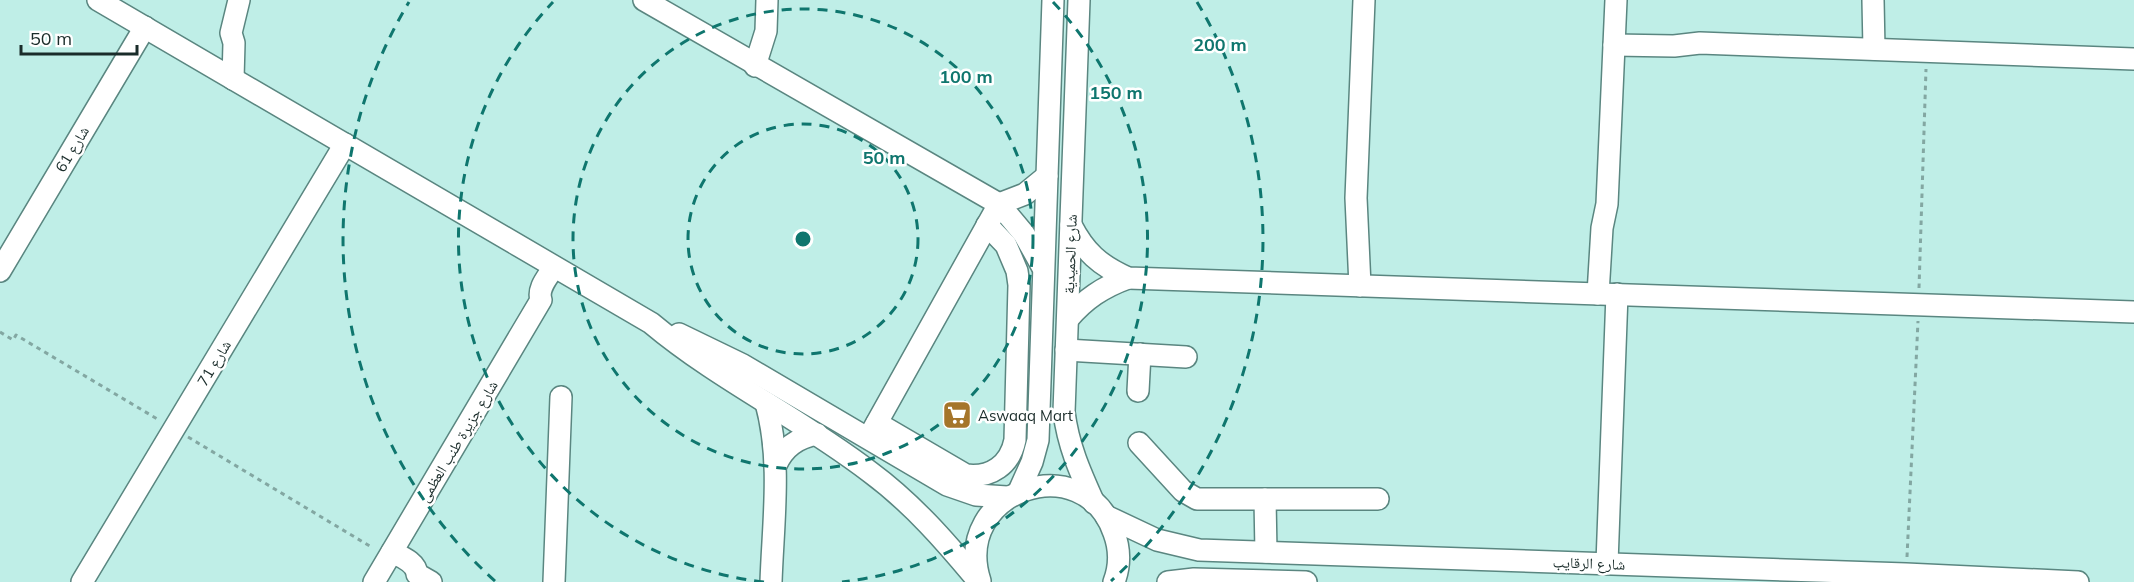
<svg xmlns="http://www.w3.org/2000/svg" width="2134" height="582" viewBox="0 0 2134 582" font-family="Mulish,'Noto Naskh Arabic',sans-serif">
  <style>
    .lines { fill: none; stroke-linecap: round; stroke-linejoin: round }
    .minor-casing { stroke: #5a8680; stroke-width: 24 }
    .path { stroke: #83a7a2; stroke-width: 3; stroke-dasharray: 4.5 4.5; stroke-linecap: butt }
    .minor { stroke: #fff; stroke-width: 21 }
    .ring { fill: none; stroke: #0f766e; stroke-width: 3; stroke-dasharray: 10 8 }
    .labels { text-anchor: middle; dominant-baseline: central; stroke-width: 5; stroke-linejoin: round; paint-order: stroke }
    .street-label { font-size: 15px; fill: #1a2c2a; stroke: #fff }
    .poi-label { font-size: 15px; fill: #1a2c2a; stroke: #fff; text-anchor: start }
    .centre { fill: #0f766e; stroke: #fff; stroke-width: 3 }
    .ring-label { font-size: 18px; text-anchor: middle; font-weight: bold; fill: #0f766e; stroke: #fff; stroke-width: 5; stroke-linejoin: round; paint-order: stroke }
  </style>
  <rect width="100%" height="100%" fill="#bfeee7"/>
  <g class="lines">
    <g class="minor-casing">
      <g id="minor">
        <path d="M98,0L651,323C719,380 800,418 870,472C912,503 946,542 979,582"/>
        <path d="M644,0L999,204L1024,234L1042,266"/>
        <path d="M1079,0L1064,412C1068,445 1080,472 1094,503"/>
        <path d="M1873,0L1874,49"/>
        <path d="M1614,45L1674,46L1700,43L2134,59"/>
        <path d="M755,66L766,31L767,0"/>
        <path d="M233,79L234,43L231,33L239,0"/>
        <path d="M1071,225C1085,252 1099,265 1128,278L2134,312"/>
        <path d="M0,271L145,27"/>
        <path d="M1360,286L1356,198L1364,0"/>
        <path d="M1598,294L1602,228L1607,204L1616,0"/>
        <path d="M1068,319C1085,299 1103,287 1128,278"/>
        <path d="M679,334L743,365L947,485L976,495L1007,497"/>
        <path d="M1066,350L1186,357"/>
        <path d="M1138,391L1140,354"/>
        <path d="M766,403C782,461 773,522 771,582"/>
        <path d="M877,423L966,475C991,478 1010,465 1015,440L1019,285L1017,271L1006,245L987,225"/>
        <path d="M870,435L999,204L1025,194L1047,176"/>
        <path d="M1139,443L1183,491L1197,499H1378"/>
        <path d="M776,465C784,447 797,438 817,434"/>
        <path d="M1019,491L1032,462L1038,440L1053,0"/>
        <path d="M1265,499L1266,552"/>
        <path d="M1106,516L1157,540L1199,550L1906,574L2078,582"/>
        <path d="M392,552C402,557 416,562 417,574L431,582"/>
        <path d="M1607,563L1617,294"/>
        <path d="M980,581C951,490 1084,446 1114,533C1120,549 1120,566 1114,582"/>
        <path d="M82,582L345,144"/>
        <path d="M374,582L541,300C537,288 548,277 554,267"/>
        <path d="M554,582L561,397"/>
        <path d="M1168,582L1194,579L1306,582"/>
      </g>
    </g>
    <g class="path">
      <path d="M1919,288L1926,69"/>
      <path d="M0,332L13,340L16,335L159,420"/>
      <path d="M188,437L373,548"/>
      <path d="M1907,557L1918,321"/>
    </g>
    <use href="#minor" class="minor"/>
  </g>
  <g class="ring">
    <circle cx="803" cy="239" r="115"/>
    <circle cx="803" cy="239" r="230"/>
    <path d="M764 582A345 345 0 0 1 553 2M1053 2A345 345 0 0 1 842 582"/>
    <path d="M495 581A460 460 0 0 1 409 2M1197 2A460 460 0 0 1 1111 581"/>
  </g>
  <defs>
    <g id="supermarket-square" transform="scale(1.5)"><rect x="-9" y="-9" width="18" height="18" rx="4" fill="#a5752a" stroke="#fff"/><path d="M-6-5.5h2.5l.6 2H6L4.5 2H-2.5L-4.4-4H-6ZM-1.5 3.2a1.3 1.3 0 1 0 .1 0ZM3 3.2a1.3 1.3 0 1 0 .1 0Z" fill="#fff"/></g>
  </defs>
  <g fill-rule="evenodd">
    <use href="#supermarket-square" x="957" y="415"/>
  </g>
  <g class="labels">
    <g class="street-label">
      <text transform="translate(72 149) rotate(-59)">شارع 61</text>
      <text transform="translate(1070 254) rotate(-88)">شارع الحميدية</text>
      <text transform="translate(214 363) rotate(-59)">شارع 71</text>
      <text transform="translate(458 441) rotate(-59)">شارع جزيرة طنب العظمى</text>
      <text transform="translate(1589 563) rotate(2)">شارع الرقايب</text>
    </g>
    <g class="poi-label">
      <text x="978" y="415">Aswaaq Mart</text>
    </g>
  </g>
  <circle cx="803" cy="239" r="9" class="centre"/>
  <g class="ring-label">
    <text x="1220" y="51">200 m</text>
    <text x="966" y="83">100 m</text>
    <text x="1116" y="99">150 m</text>
    <text x="884" y="164">50 m</text>
  </g>
  <path d="M21 45v9h116v-9" fill="none" stroke="#1a2c2a" stroke-width="3"/>
  <text x="30" y="45" font-size="18" fill="#1a2c2a" stroke="#ffffff" stroke-width="4.5" paint-order="stroke">50 m</text>
</svg>
